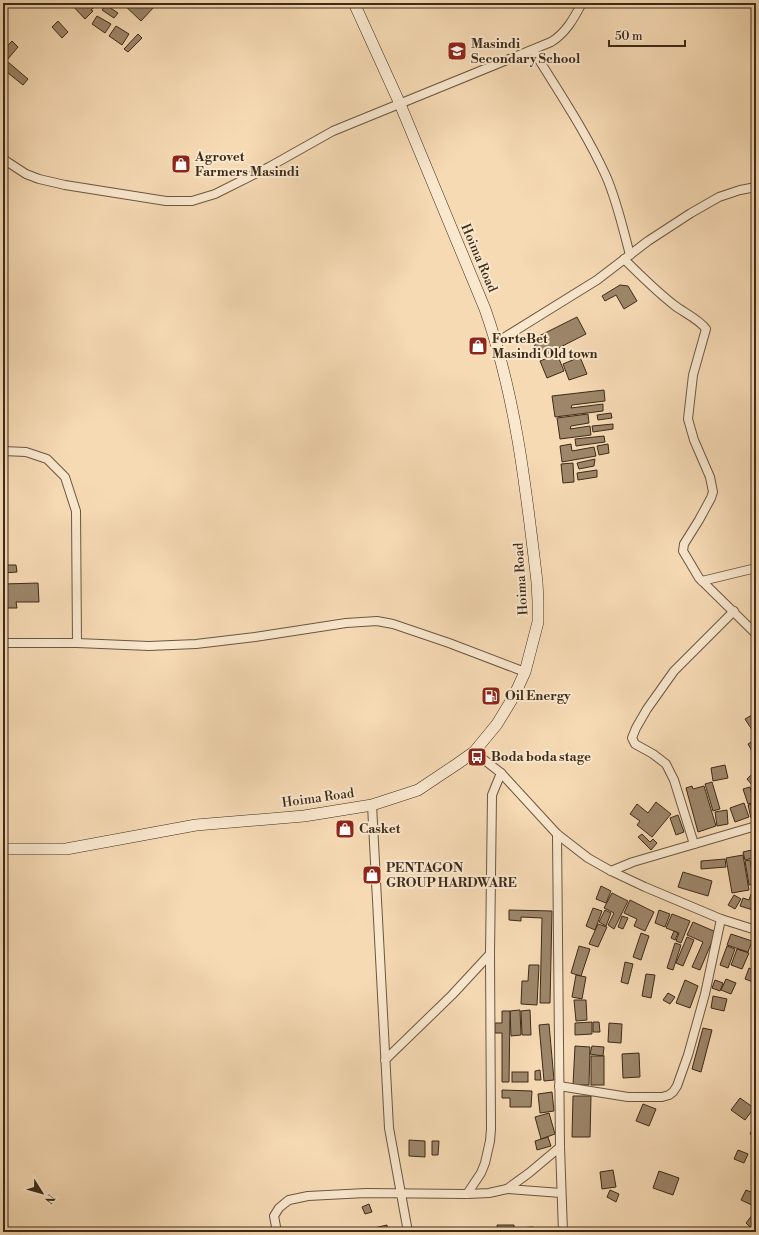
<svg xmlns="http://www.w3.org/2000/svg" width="759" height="1235" viewBox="0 0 759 1235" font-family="'Libre Bodoni',serif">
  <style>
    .building { fill: #9d866a; stroke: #3d2b19 }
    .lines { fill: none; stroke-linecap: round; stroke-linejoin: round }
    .minor-casing { stroke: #6b5740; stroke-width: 10 }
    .secondary-casing { stroke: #3d2b19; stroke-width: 12 }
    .minor { stroke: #f9e7ce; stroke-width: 8 }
    .secondary { stroke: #f9e7ce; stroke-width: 11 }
    .labels { text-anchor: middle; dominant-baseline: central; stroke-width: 4; stroke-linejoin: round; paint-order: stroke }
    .poi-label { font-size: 13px; font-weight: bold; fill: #3d2b19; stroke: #f9e7ce; text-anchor: start }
    .street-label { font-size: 13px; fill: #3d2b19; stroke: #f9e7ce }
  </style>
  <rect width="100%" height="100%" fill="#f6dab4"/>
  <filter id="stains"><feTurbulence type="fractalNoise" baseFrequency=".005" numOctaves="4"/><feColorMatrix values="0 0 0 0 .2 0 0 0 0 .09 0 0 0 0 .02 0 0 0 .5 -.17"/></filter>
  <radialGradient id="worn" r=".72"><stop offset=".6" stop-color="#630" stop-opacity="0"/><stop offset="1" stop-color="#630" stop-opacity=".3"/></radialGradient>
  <g class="building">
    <path d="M70,3H99L91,10L93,11L85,19Z"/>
    <path d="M122,3H150L154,7L141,21Z"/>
    <path d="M106,5L118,13L114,18L102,10Z"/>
    <path d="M97,16L111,24L105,33L92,24Z"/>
    <path d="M58,21L68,32L62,38L52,27Z"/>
    <path d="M116,26L129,34L122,45L109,36Z"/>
    <path d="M138,34L142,38L128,52L124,49Z"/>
    <path d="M12,41L18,47L7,60L3,56V51Z"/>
    <path d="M8,62L28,79L23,85L3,69Z"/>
    <path d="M620,285L628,286L637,301L624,309L616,295L605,301L602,296Z"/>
    <path d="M577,317L586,334L539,358L534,348L537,337Z"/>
    <path d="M557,354L564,371L547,378L540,361Z"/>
    <path d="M580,357L587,374L569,380L563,364Z"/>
    <path d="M604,390L605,401L572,405L571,408L603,404V411L555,417L552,396Z"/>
    <path d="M611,413L612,418L598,420L597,415Z"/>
    <path d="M588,414L589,423L571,426L570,429L590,426L591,435L560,439L557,418Z"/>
    <path d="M613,424V429L593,432L592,426Z"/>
    <path d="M604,436L605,442L576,446L575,439Z"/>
    <path d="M571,444L572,451L594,447L596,456L562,462L560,446Z"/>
    <path d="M608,444L609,453L599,455L597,446Z"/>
    <path d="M595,459L594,466L579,469L577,463Z"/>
    <path d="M573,463L574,482L563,483L561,464Z"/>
    <path d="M597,470V477L578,480L577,473Z"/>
    <path d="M3,565H16L17,572L3,573Z"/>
    <path d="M38,583L39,602H16L17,608H3V584Z"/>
    <path d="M752,715L756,722V736L745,719Z"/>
    <path d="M756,739V758L748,744Z"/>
    <path d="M725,765L728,778L713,781L711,768Z"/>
    <path d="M756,768V777L752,770Z"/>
    <path d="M751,775L756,780L752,785L747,779Z"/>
    <path d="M712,782L720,809L713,811L705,784Z"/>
    <path d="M692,786L693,789L704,786L716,826L698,832L686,788Z"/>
    <path d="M750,787L754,802L748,804L743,789Z"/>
    <path d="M656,802L671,814L652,837L637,825L640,821L630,814L637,804L648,813Z"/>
    <path d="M744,803L749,817L735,822L730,808Z"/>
    <path d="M756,803V817L751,818L748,805Z"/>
    <path d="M727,810L728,824L717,826L715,812Z"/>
    <path d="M678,815L684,832L676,835L670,818Z"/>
    <path d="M642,834L650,842L653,839L657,843L651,850L638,837Z"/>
    <path d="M756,849V857L745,860L743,852Z"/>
    <path d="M743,855L749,890L732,893L726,858Z"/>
    <path d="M725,859L726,867L701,869V861Z"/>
    <path d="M750,860L754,884L749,885L745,861Z"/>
    <path d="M683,872L712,881L708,896L678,887Z"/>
    <path d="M601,886L611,891L606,903L596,899Z"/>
    <path d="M612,893L628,901L614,929L608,925L614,913L604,908Z"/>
    <path d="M751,894L756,896V902L753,910L740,906L743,898L749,900Z"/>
    <path d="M734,895L741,899L735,909L728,905Z"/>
    <path d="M630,900L654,912L645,931L634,926L637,919L624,913Z"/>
    <path d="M593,908L602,911L595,930L586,926Z"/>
    <path d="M509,910L552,911L550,1003H540L542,918L521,917V921L509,920Z"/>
    <path d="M605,910L611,913L606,926L599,922Z"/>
    <path d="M659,910L670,914L665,927L655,923Z"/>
    <path d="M672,914L690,921L681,943L676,941L679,933L666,928Z"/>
    <path d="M622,916L628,918L623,929L618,927Z"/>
    <path d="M693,922L716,932L700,970L692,967L703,942L687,935Z"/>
    <path d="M598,924L607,927L598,947L589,944Z"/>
    <path d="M674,931L678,933L675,940L671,938Z"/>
    <path d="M641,933L649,936L641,960L633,957Z"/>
    <path d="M731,934L752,941L748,952L727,945Z"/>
    <path d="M687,937L694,940L683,966L676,963Z"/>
    <path d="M675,943L681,945L673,970L667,968Z"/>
    <path d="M579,946L590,949L581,976L571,973Z"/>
    <path d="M727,946L735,949L728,968L720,965Z"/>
    <path d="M737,949L749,953L742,969L731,965Z"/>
    <path d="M625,962L633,964L628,984L621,982Z"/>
    <path d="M529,965H539L537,1005L521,1004L522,981H528Z"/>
    <path d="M749,968L756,971V983L745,979Z"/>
    <path d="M646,974L655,975L651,998L642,996Z"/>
    <path d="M576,975L586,977L582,999L572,997Z"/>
    <path d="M726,979L736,983L731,994L721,990Z"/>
    <path d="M685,980L698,986L690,1008L676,1003Z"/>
    <path d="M715,980L723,983L720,991L712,988Z"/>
    <path d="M668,993L675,997L670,1004L663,1000Z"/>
    <path d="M713,996L727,999L724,1011L711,1008Z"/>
    <path d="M574,1000H586L587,1020L576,1021Z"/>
    <path d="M520,1010L521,1035L511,1036L510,1011Z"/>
    <path d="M530,1010L531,1035H522L521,1011Z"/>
    <path d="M502,1011H510L509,1082H502V1033H495V1023H502Z"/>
    <path d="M592,1022V1034L575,1035V1023Z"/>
    <path d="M593,1022H599L600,1032H593Z"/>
    <path d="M609,1023L622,1024L621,1043L608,1042Z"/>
    <path d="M549,1024L554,1080L544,1081L539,1025Z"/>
    <path d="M703,1028L712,1030L701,1072L692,1069Z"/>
    <path d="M575,1046L590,1047L589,1085H573Z"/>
    <path d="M592,1046L604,1047L603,1056L590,1054Z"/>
    <path d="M639,1053L640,1077L623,1078L622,1054Z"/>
    <rect x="591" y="1056" width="13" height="29"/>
    <path d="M540,1070L541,1080H535V1071Z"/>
    <rect x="512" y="1072" width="16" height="10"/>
    <path d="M502,1090L532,1091L531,1107H510V1098H502Z"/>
    <path d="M552,1092L554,1111L540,1113L538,1094Z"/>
    <path d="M573,1096H591L590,1137H572Z"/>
    <path d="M740,1098L754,1108L745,1120L731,1110Z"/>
    <path d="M643,1104L656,1109L649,1126L636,1121Z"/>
    <path d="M549,1113L555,1134L541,1139L535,1117Z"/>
    <path d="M756,1121V1137L750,1134Z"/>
    <path d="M548,1137L551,1146L537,1150L535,1141Z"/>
    <path d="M409,1140L425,1141V1157L409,1156Z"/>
    <path d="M432,1141H439L438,1155H432Z"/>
    <path d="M738,1150L748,1154L744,1163L734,1159Z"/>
    <path d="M613,1170L616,1187L602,1189L600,1172Z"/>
    <path d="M659,1171L679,1178L673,1195L653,1188Z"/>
    <path d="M610,1190L619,1194L616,1202L607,1197Z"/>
    <path d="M746,1190L756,1194V1207L741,1200Z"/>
    <path d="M369,1204L372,1212L365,1214L362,1207Z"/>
    <path d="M753,1214L756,1216V1222L751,1228L746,1223Z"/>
    <path d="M387,1225L388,1232H371L370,1229Z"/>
    <path d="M497,1225H514V1232H498Z"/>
    <path d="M533,1227V1232H518L517,1228Z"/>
  </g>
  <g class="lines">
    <g class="minor-casing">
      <g id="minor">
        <path d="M533,50C558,91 586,132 606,176C617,201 623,229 630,255"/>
        <path d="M3,159L26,174L39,179L65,185L166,201H192L215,194L269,167L333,131L551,42C566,33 574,18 582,3"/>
        <path d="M624,259C640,275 656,291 674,305C683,312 700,320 706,329L693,375L688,419L694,440L710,477L713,492L711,498L699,520L684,544L683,551L699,578L756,634"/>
        <path d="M497,342L597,280L648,241L691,213L719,197L740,190L756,187"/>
        <path d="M3,451L26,452L47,459L65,477L76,511L77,643"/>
        <path d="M702,581L756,568"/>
        <path d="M3,643H77L149,646L196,644L255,637L346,623L377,621L393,624L449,643L525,672"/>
        <path d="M474,752L501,773L557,834L588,858L611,871L645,887L721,919L756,930"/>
        <path d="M372,805L389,1128L408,1232"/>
        <path d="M557,834L560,1147L563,1232"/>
        <path d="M694,844L674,780L666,764L653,754L635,744L632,738L636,728L647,709L674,671L734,611"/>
        <path d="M611,871L633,862L756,826"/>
        <path d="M385,1060L452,995L490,954"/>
        <path d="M559,1086L628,1097H662L669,1095L673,1092L677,1086L688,1055L705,994L721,919"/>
        <path d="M507,1189L561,1193"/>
        <path d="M467,1194L481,1173L485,1163L490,1141L491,1129L490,954L492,795L501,773"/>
        <path d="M277,1232L274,1216L279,1208L285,1203L289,1200L308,1196L366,1193L467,1194L489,1193L507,1189L529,1173L560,1147"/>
      </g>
    </g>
    <g class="secondary-casing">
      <path id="secondary" d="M3,849H66L196,825L304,816L372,805L418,790L457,764L474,752L497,724L514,696L525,672L538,622V601L537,582C526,489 516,397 485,309L400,104L354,3"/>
    </g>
    <use href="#minor" class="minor"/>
    <use href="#secondary" class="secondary"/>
  </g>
  <defs>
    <g id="school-square" transform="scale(1)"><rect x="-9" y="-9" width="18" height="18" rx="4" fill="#8f2418" stroke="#f9e7ce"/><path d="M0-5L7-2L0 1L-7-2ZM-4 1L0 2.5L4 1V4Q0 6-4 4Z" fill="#fff"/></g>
    <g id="shop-square" transform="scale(1)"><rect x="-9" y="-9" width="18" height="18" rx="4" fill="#8f2418" stroke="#f9e7ce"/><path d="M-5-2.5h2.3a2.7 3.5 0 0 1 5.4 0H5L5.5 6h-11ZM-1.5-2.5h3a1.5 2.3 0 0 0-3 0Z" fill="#fff"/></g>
    <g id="fuel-square" transform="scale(1)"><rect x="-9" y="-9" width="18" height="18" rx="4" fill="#8f2418" stroke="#f9e7ce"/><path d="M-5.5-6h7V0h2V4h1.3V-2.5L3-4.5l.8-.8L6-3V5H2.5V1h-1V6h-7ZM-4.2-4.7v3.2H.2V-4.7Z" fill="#fff"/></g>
    <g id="bus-square" transform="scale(1)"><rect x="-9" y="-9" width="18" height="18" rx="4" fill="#8f2418" stroke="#f9e7ce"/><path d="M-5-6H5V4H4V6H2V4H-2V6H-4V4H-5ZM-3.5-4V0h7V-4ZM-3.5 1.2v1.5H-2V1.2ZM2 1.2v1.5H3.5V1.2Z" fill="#fff"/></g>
  </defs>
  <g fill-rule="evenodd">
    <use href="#school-square" x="457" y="51"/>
    <use href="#shop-square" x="181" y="164"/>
    <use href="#shop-square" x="478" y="346"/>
    <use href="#fuel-square" x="491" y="696"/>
    <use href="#bus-square" x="477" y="757"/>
    <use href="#shop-square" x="345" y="829"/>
    <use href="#shop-square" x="372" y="875"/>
  </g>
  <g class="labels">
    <g class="poi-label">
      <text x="471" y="44">Masindi<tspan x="471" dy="15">Secondary School</tspan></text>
      <text x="195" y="157">Agrovet<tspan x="195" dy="15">Farmers Masindi</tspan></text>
      <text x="492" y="339">ForteBet<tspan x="492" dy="15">Masindi Old town</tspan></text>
      <text x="505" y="696">Oil Energy</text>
      <text x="491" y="757">Boda boda stage</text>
      <text x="359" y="829">Casket</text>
      <text x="386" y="868">PENTAGON<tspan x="386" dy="15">GROUP HARDWARE</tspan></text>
    </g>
    <g class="street-label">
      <text transform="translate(479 258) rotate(67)">Hoima Road</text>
      <text transform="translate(521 579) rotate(-94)">Hoima Road</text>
      <text transform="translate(318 798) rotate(-8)">Hoima Road</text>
    </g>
  </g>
  <rect width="759" height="1235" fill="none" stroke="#f6dab4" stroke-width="16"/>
  <rect x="4" y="4" width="751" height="1227" fill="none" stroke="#3d2b19" stroke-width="2"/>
  <rect x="8" y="8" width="743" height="1219" fill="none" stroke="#3d2b19"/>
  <g transform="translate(42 1193) rotate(127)" stroke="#f9e7ce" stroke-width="3" paint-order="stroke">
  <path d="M0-3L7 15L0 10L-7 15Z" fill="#3d2b19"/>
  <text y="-6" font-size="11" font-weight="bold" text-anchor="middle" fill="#3d2b19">N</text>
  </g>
  <path d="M609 40v6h76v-6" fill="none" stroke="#3d2b19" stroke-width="2"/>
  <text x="615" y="40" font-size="12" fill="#3d2b19" stroke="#f9e7ce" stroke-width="3" paint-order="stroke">50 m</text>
  <rect width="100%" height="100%" filter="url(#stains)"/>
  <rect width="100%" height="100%" fill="url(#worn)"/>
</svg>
